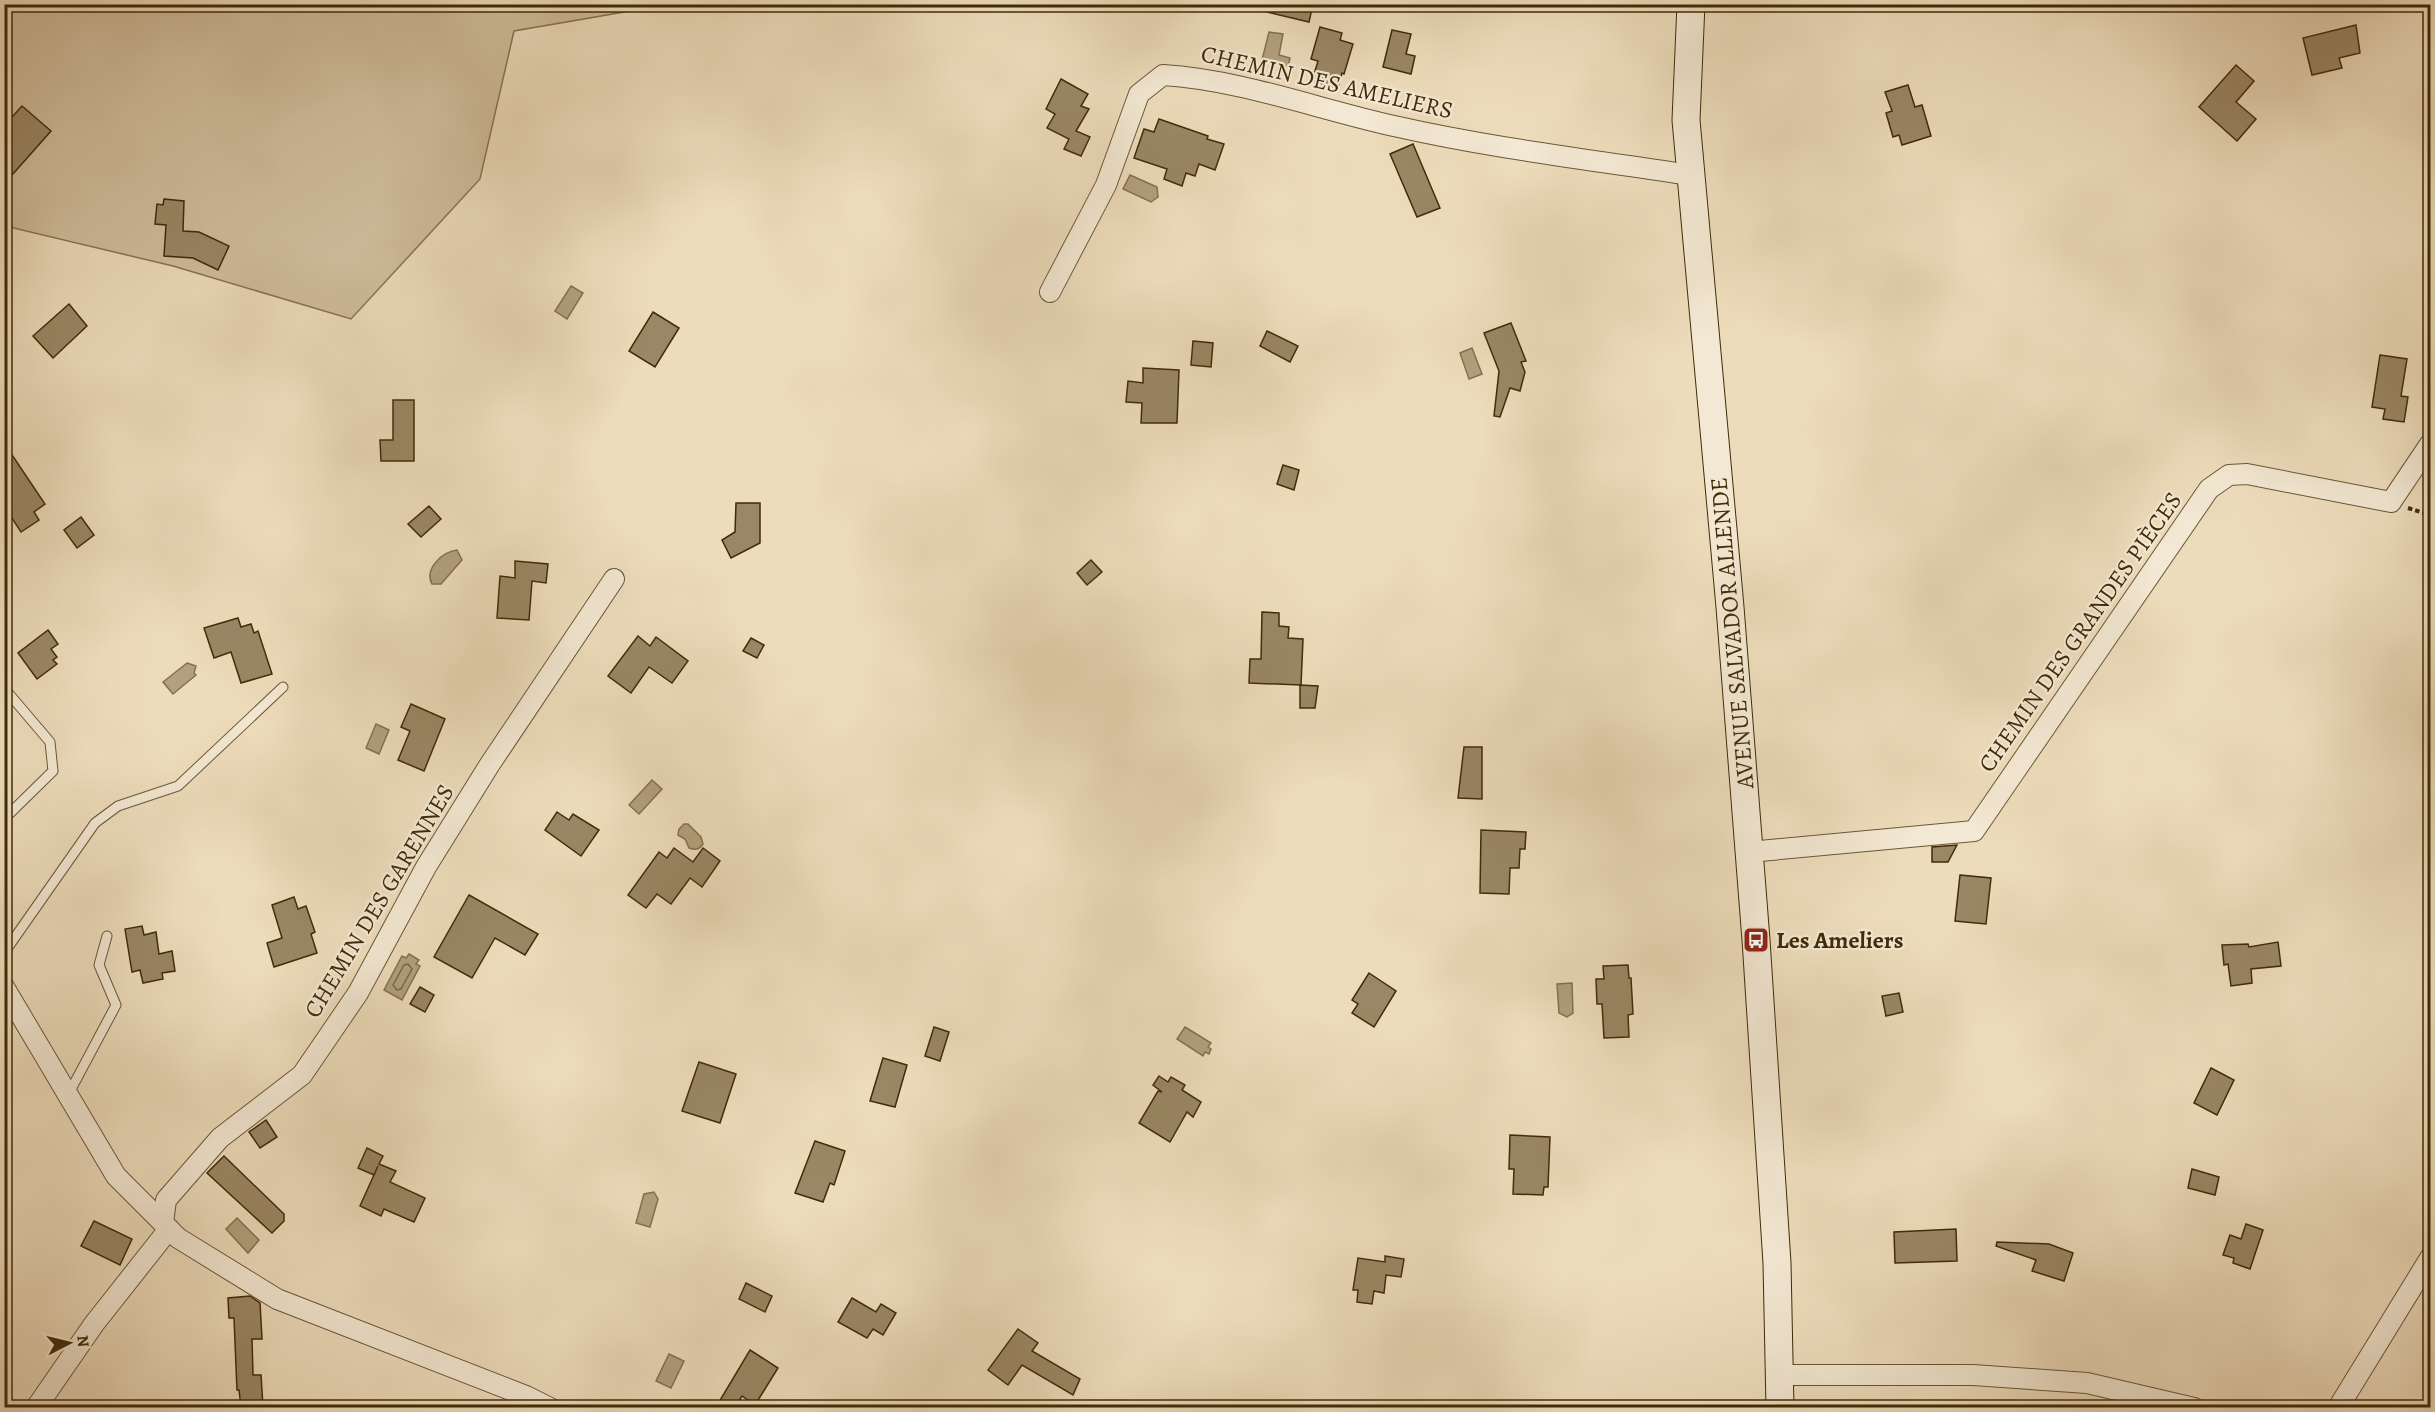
<svg xmlns="http://www.w3.org/2000/svg" width="2435" height="1412" viewBox="0 0 2435 1412" font-family="Alegreya,serif">
  <style>
    .green { fill: #d0be9d; stroke: #887452; stroke-width: 1.5 }
    .water { fill: #b2a07e; stroke: #84714f; stroke-width: 1.5 }
    .lines { fill: none; stroke-linecap: round; stroke-linejoin: round }
    .shore { stroke: #796643; stroke-width: 1.5 }
    .building { fill: #9a8765; stroke: #402b08; stroke-width: 1.5 }
    .lane-casing { stroke: #6b5735; stroke-width: 11 }
    .street-casing { stroke: #6b5735; stroke-width: 22 }
    .secondary-casing { stroke: #402b08; stroke-width: 29 }
    .path { stroke: #402b08; stroke-width: 4; stroke-dasharray: 4.5 3; stroke-linecap: butt }
    .lane { stroke: #f3e8d3; stroke-width: 9 }
    .street { stroke: #f3e8d3; stroke-width: 20 }
    .secondary { stroke: #f3e8d3; stroke-width: 27 }
    .labels { text-anchor: middle; dominant-baseline: central; stroke-width: 4.5; stroke-linejoin: round; paint-order: stroke }
    .street-label { font-size: 24px; fill: #402b08; stroke: #f3e8d3 }
    .poi-label { font-size: 24px; font-weight: bold; fill: #402b08; stroke: #f3e8d3; text-anchor: start }
  </style>
  <rect width="100%" height="100%" fill="#eddcbb"/>
  <filter id="stains"><feTurbulence type="fractalNoise" baseFrequency=".00333" numOctaves="4"/><feColorMatrix values="0 0 0 0 .2 0 0 0 0 .09 0 0 0 0 .02 0 0 0 .5 -.17"/></filter>
  <radialGradient id="worn" r=".72"><stop offset=".6" stop-color="#630" stop-opacity="0"/><stop offset="1" stop-color="#630" stop-opacity=".3"/></radialGradient>
  <path class="green" d="M5,5H665L514,31L480,179L351,319L173,266L5,226Z"/>
  <g class="water">
    <path d="M1269,32L1283,34L1279,55L1290,58L1288,67L1262,60Z"/>
    <path d="M1130,175L1157,187L1158,197L1151,202L1123,189Z"/>
    <path d="M571,286L583,293L567,319L555,311Z"/>
    <path d="M1472,348L1482,374L1469,379L1460,353Z"/>
    <path d="M457,550L462,560L441,584H432C424,569 442,552 457,550Z"/>
    <path d="M187,663L196,666L194,673L196,675L173,694L163,682Z"/>
    <path d="M376,724L389,730L379,754L366,748Z"/>
    <path d="M652,780L662,789L639,814L629,805Z"/>
    <path d="M684,824H688L701,837L703,844C699,850 695,850 689,848L685,839L678,835L679,829Z"/>
    <path d="M409,954L419,960L416,964L420,966L402,1000L384,990L402,956L406,958Z"/>
    <path d="M1572,983L1573,1013L1567,1017L1559,1013L1557,984Z"/>
    <path d="M1185,1027L1211,1043L1208,1047L1211,1049L1209,1054L1205,1052L1203,1056L1177,1039Z"/>
    <path d="M654,1192L658,1199L650,1227L636,1223L644,1194Z"/>
    <path d="M237,1218L259,1240L248,1253L226,1229Z"/>
    <path d="M669,1354L684,1361L671,1388L656,1381Z"/>
  </g>
  <g class="lines">
    <path class="shore" d="M408,964L412,969L401,989L397,990L393,985L404,965Z"/>
  </g>
  <g class="building">
    <path d="M1264,4H1313L1309,22L1263,11Z"/>
    <path d="M2356,25L2360,53L2339,58L2342,68L2312,75L2303,38Z"/>
    <path d="M1320,27L1342,33L1340,40L1353,44L1344,74L1342,73L1338,88L1312,81L1318,61L1311,59Z"/>
    <path d="M1392,30L1411,34L1406,54L1415,56L1411,74L1383,67Z"/>
    <path d="M2236,65L2254,81L2236,102L2256,119L2237,141L2199,107Z"/>
    <path d="M1061,79L1088,94L1081,106L1089,109L1076,131L1090,137L1081,156L1064,149L1069,139L1047,128L1055,114L1046,109Z"/>
    <path d="M1908,85L1915,107L1922,105L1931,136L1902,145L1899,135L1893,137L1886,113L1892,111L1885,92Z"/>
    <path d="M22,106L51,131L4,184V126Z"/>
    <path d="M1159,119L1208,136L1207,139L1224,144L1215,170L1199,164L1195,176L1186,173L1182,186L1164,179L1167,169L1134,158L1144,129L1154,132Z"/>
    <path d="M1413,144L1440,208L1417,217L1390,154Z"/>
    <path d="M164,199L184,201L183,231L199,232L229,246L218,270L193,258L164,256L166,225L155,224L157,204L163,205Z"/>
    <path d="M69,304L87,326L53,358L33,336Z"/>
    <path d="M653,312L679,328L655,367L629,351Z"/>
    <path d="M1511,323L1526,361L1521,362L1525,372L1520,391L1510,388L1500,417L1494,416L1499,371L1484,333Z"/>
    <path d="M1267,331L1298,346L1290,362L1260,346Z"/>
    <path d="M1193,341L1213,343L1211,367L1191,365Z"/>
    <path d="M2380,355L2407,359L2401,396L2408,397L2404,422L2383,419L2385,409L2372,407Z"/>
    <path d="M1143,368L1179,370L1177,423H1141L1142,403L1126,402L1128,381L1143,383Z"/>
    <path d="M393,400H414V461H381L380,440H393Z"/>
    <path d="M4,443L45,504L34,512L39,520L21,532L4,506Z"/>
    <path d="M1283,465L1299,470L1294,490L1277,484Z"/>
    <path d="M736,503H760V543L731,558L722,540L735,532Z"/>
    <path d="M429,506L441,519L421,537L408,524Z"/>
    <path d="M81,517L94,535L77,548L64,530Z"/>
    <path d="M1091,560L1102,572L1087,585L1077,573Z"/>
    <path d="M515,561L548,564L546,583L532,581L529,620L497,618L500,576L515,578Z"/>
    <path d="M1262,612L1279,613V626L1289,627L1288,638L1303,639L1301,685L1249,683L1250,659H1261Z"/>
    <path d="M238,618L241,627L251,624L254,633L258,631L272,674L241,683L231,652L214,658L204,628Z"/>
    <path d="M48,630L58,644L51,649L57,657L53,660L57,664L37,679L18,653Z"/>
    <path d="M638,636L650,646L656,637L688,661L672,683L649,667L631,693L608,676Z"/>
    <path d="M751,638L764,645L757,658L743,651Z"/>
    <path d="M1300,685L1318,686L1315,708H1300Z"/>
    <path d="M411,704L445,719L424,771L398,760L410,731L401,727Z"/>
    <path d="M1464,747H1482V799L1458,798Z"/>
    <path d="M557,812L569,820L573,814L599,830L581,856L545,830Z"/>
    <path d="M1481,830L1526,832L1525,849H1520L1519,868H1510L1509,894L1480,893Z"/>
    <path d="M1957,845L1948,862H1932V847Z"/>
    <path d="M674,848L693,862L703,848L720,861L702,887L690,878L671,904L657,894L646,908L628,895L659,852L667,858Z"/>
    <path d="M1960,875L1991,878L1986,924L1955,921Z"/>
    <path d="M469,895L538,934L525,955L495,938L472,978L434,957Z"/>
    <path d="M294,897L298,909L306,906L315,932L311,934L317,953L274,967L267,943L282,938L272,905Z"/>
    <path d="M142,926L144,935L156,932L159,954L172,951L175,971L162,973L163,979L143,983L140,970L132,972L125,929Z"/>
    <path d="M2278,942L2281,966L2251,969L2252,983L2231,986L2228,964L2224,965L2222,945L2248,944L2249,947Z"/>
    <path d="M1628,965L1629,978H1631L1633,1014L1628,1015L1629,1037L1604,1038L1602,1004H1597L1596,979H1604L1603,966Z"/>
    <path d="M1369,973L1396,991L1374,1027L1352,1013L1358,1004L1352,1000Z"/>
    <path d="M420,987L434,995L425,1012L410,1004Z"/>
    <path d="M1899,993L1903,1012L1886,1016L1882,996Z"/>
    <path d="M934,1027L949,1032L940,1061L925,1056Z"/>
    <path d="M883,1058L907,1065L895,1107L870,1101Z"/>
    <path d="M699,1062L736,1074L720,1123L682,1111Z"/>
    <path d="M2211,1068L2234,1080L2217,1115L2194,1103Z"/>
    <path d="M1159,1076L1168,1082L1171,1077L1185,1085L1182,1090L1201,1102L1193,1117L1187,1112L1170,1142L1139,1123L1158,1091L1162,1092L1153,1085Z"/>
    <path d="M266,1120L277,1137L260,1148L249,1132Z"/>
    <path d="M1510,1135L1550,1137L1548,1187H1544L1543,1195L1513,1194L1514,1169H1509Z"/>
    <path d="M815,1141L845,1151L834,1185L830,1183L823,1202L795,1193Z"/>
    <path d="M367,1148L383,1156L379,1164L396,1171L390,1182L425,1198L414,1222L384,1209L381,1216L360,1206L378,1166L374,1175L358,1168Z"/>
    <path d="M224,1156L284,1214V1221L272,1233L207,1173Z"/>
    <path d="M2192,1169L2219,1177L2215,1195L2188,1188Z"/>
    <path d="M94,1221L132,1239L120,1265L81,1246Z"/>
    <path d="M2246,1224L2263,1230L2250,1269L2233,1263L2234,1258L2223,1255L2230,1235L2241,1239Z"/>
    <path d="M1956,1229L1957,1261L1895,1263L1894,1232Z"/>
    <path d="M1997,1242L2049,1244L2073,1253L2064,1281L2032,1271L2036,1260L1996,1246Z"/>
    <path d="M1385,1256L1404,1259L1401,1277L1386,1275L1384,1293L1374,1291L1372,1304L1357,1302L1358,1290H1353L1358,1258L1385,1262Z"/>
    <path d="M746,1283L772,1296L765,1312L739,1299Z"/>
    <path d="M250,1296L260,1303L262,1339H252L253,1375H261L263,1407H241L239,1390H237L234,1318H229L228,1298Z"/>
    <path d="M852,1298L876,1312L881,1304L896,1313L883,1335L873,1329L867,1338L838,1322Z"/>
    <path d="M1018,1329L1038,1343L1032,1351L1080,1379L1073,1395L1022,1365L1008,1385L988,1370Z"/>
    <path d="M750,1350L778,1368L755,1405L742,1396L735,1407H716Z"/>
  </g>
  <g class="lines">
    <g class="lane-casing">
      <g id="lane">
        <path d="M4,688L50,742L53,771L4,819"/>
        <path d="M4,953L95,823L118,806L178,786L283,687"/>
        <path d="M68,1095L116,1005L99,965L107,936"/>
      </g>
    </g>
    <g class="street-casing">
      <g id="street">
        <path d="M1050,292L1106,185L1139,94L1163,75C1242,80 1317,109 1394,126C1491,148 1591,160 1690,175"/>
        <path d="M1749,852L1974,831L2209,489L2229,475L2247,474L2391,502L2430,444"/>
        <path d="M4,987L116,1176L178,1238L277,1299L526,1396L550,1408"/>
        <path d="M163,1223L166,1200L220,1138L302,1075L358,993L426,867L490,764L614,579"/>
        <path d="M1778,1375H1973L2087,1383L2194,1408"/>
        <path d="M36,1408L94,1324L169,1229"/>
        <path d="M2338,1408L2430,1258"/>
      </g>
    </g>
    <g class="secondary-casing">
      <path id="secondary" d="M1691,4L1686,120L1730,607L1756,940L1777,1263L1780,1408"/>
    </g>
    <path class="path" d="M2408,508L2430,515"/>
    <use href="#lane" class="lane"/>
    <use href="#street" class="street"/>
    <use href="#secondary" class="secondary"/>
  </g>
  <defs>
    <g id="bus-square" transform="scale(1.35)"><rect x="-9" y="-9" width="18" height="18" rx="4" fill="#8f2418" stroke="#f3e8d3"/><path d="M-5-6H5V4H4V6H2V4H-2V6H-4V4H-5ZM-3.5-4V0h7V-4ZM-3.5 1.2v1.5H-2V1.2ZM2 1.2v1.5H3.5V1.2Z" fill="#fff"/></g>
  </defs>
  <g fill-rule="evenodd">
    <use href="#bus-square" x="1756" y="940"/>
  </g>
  <g class="labels">
    <g class="street-label">
      <text transform="translate(1327 82) rotate(13)">CHEMIN DES AMELIERS</text>
      <text transform="translate(2080 632) rotate(-55)">CHEMIN DES GRANDES PIÈCES</text>
      <text transform="translate(1732 633) rotate(-95)">AVENUE SALVADOR ALLENDE</text>
      <text transform="translate(379 901) rotate(-59)">CHEMIN DES GARENNES</text>
    </g>
    <g class="poi-label">
      <text x="1776" y="940">Les Ameliers</text>
    </g>
  </g>
  <rect width="2435" height="1412" fill="none" stroke="#eddcbb" stroke-width="24"/>
  <rect x="6" y="6" width="2423" height="1400" fill="none" stroke="#402b08" stroke-width="3"/>
  <rect x="12" y="12" width="2411" height="1388" fill="none" stroke="#402b08" stroke-width="1.5"/>
  <g transform="translate(69 1343) rotate(83)" stroke="#f3e8d3" stroke-width="4.5" paint-order="stroke">
  <path d="M0-4.5L10 22L0 15L-10 22Z" fill="#402b08"/>
  <text y="-9" font-size="16" font-weight="bold" text-anchor="middle" fill="#402b08">N</text>
  </g>
  <rect width="100%" height="100%" filter="url(#stains)"/>
  <rect width="100%" height="100%" fill="url(#worn)"/>
</svg>
